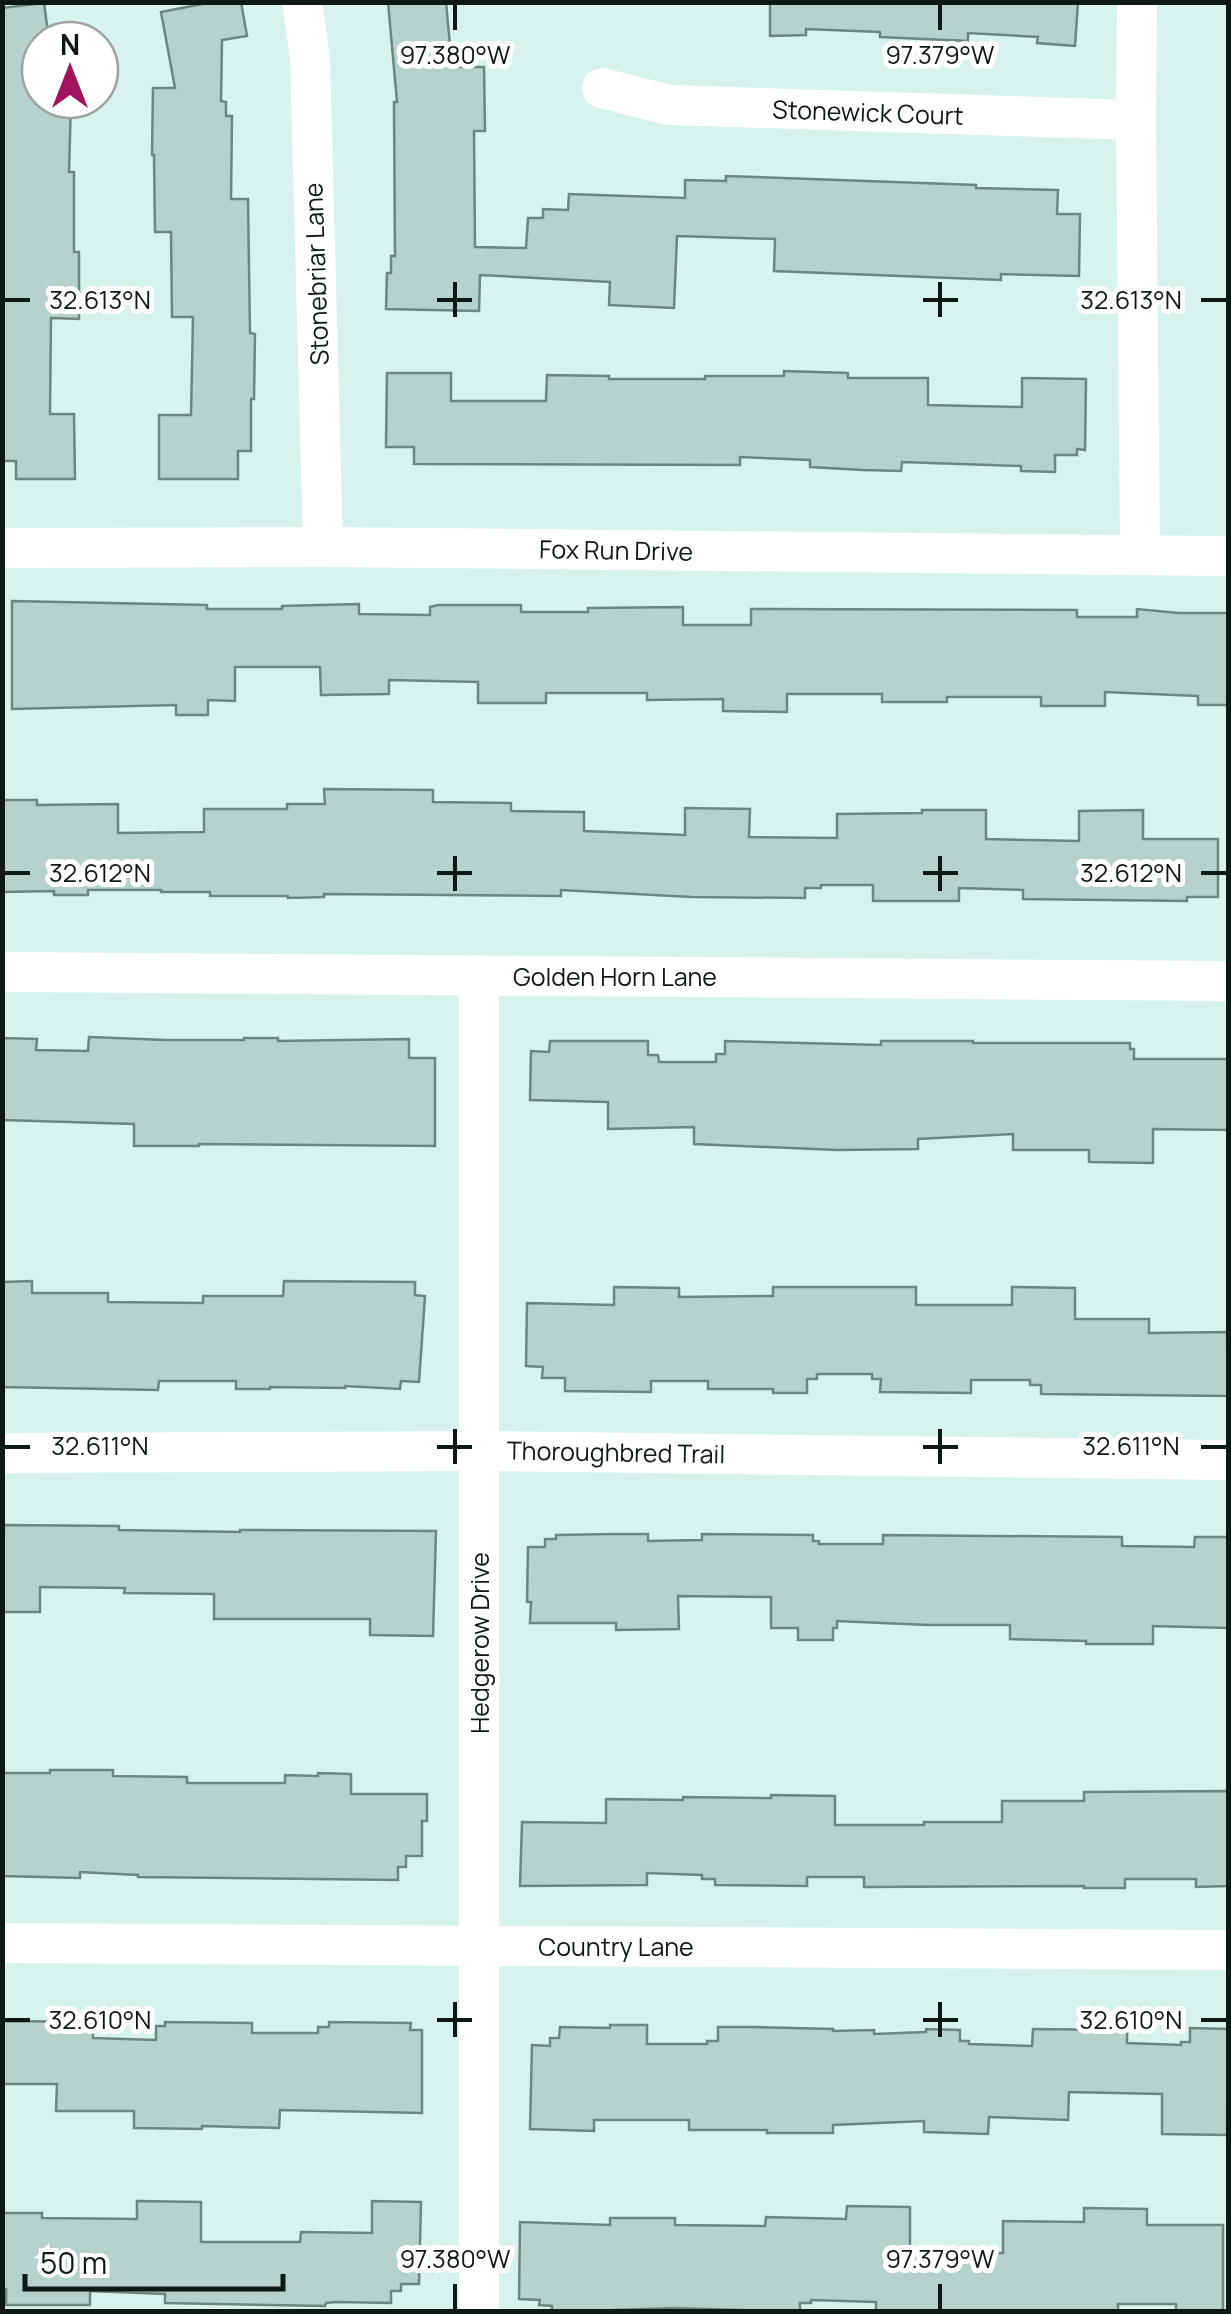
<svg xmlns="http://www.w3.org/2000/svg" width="1231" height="2314" viewBox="0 0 1231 2314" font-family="Manrope,sans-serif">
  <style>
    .building { fill: #b7d1cc; stroke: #6e8681; stroke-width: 2.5 }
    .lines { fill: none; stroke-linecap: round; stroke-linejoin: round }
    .minor { stroke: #fff; stroke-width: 40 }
    .ticks { fill: none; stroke: #0e1816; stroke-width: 4 }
    .labels { text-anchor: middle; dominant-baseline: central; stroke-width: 10; stroke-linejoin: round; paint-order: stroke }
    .street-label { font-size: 25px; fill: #0e1816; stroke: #fff }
    .ticks-label { font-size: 25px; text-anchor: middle; fill: #0e1816; stroke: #fff; stroke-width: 10; stroke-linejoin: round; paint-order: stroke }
  </style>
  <rect width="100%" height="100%" fill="#d8f2ed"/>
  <g class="building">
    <path d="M213,2H241L247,36L222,40L221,101L226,102V116H232L231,199H248L250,333L255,334L254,399H251V451H238V479H159V415H191L193,317H172L171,232H155L154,155H152L153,88H175L161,12Z"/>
    <path d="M388,2H446L452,67H484L485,131H474L475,247L526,248L528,218H543V209L568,210L569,194L685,198V180L726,181V176L976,185V188L1058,190L1057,214H1080L1079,276L1001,274V280L774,271L775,239L677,236L674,308L609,305L610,282L480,275L479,311L386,309L387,273H391V256H395L394,102H397Z"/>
    <path d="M770,2H1078L1075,46L1037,43L1038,37L968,33V41L880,37V32L806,29V35L770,36Z"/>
    <path d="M44,3L49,40H40V100H71L69,172H74V252H79V319L51,318L50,414H74L75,479H16V461H3L2,8Z"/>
    <path d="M784,371L848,373V378H928V405L1022,407V378L1086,379L1085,450L1077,449V455H1055V472L1021,471V466L902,462L901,471L863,470L810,467V460L740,457V465L414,464V447H386L387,373H451V401H546L547,375L609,376V379H705V376H784Z"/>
    <path d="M12,601L207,605V609H282V606L359,604V614L430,615V607L438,605H521V612H588V608L683,607V625H751V609L1077,610V617H1137V609L1179,613H1228V705H1198V696L1105,692V706H1041V697H947V702H882V694H787V712L723,711V699L647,700V693H546V703H478V682L389,680V694L321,695L320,667H235V701L208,700V715H176V705L12,709Z"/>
    <path d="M324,789L433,790V802L511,803V811L584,812V831L685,835V808L750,809L749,837L837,838V814L922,813V810H986V839L1079,841V811L1143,810V839H1218V897H1187V901L1023,899V890L959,888V901H873V885H821V888H805V898L692,897L561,890V896L324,894V897L288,898V896H210V892H161V890H88V895H54V891L2,892V800H37V805L118,804V833L204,832V809H287V804H325Z"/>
    <path d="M89,1037L167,1040H244V1038H278V1041L409,1039V1058H435V1146L199,1144V1146H134V1124L2,1120V1038L37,1039L36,1050L88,1051Z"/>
    <path d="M550,1041H648V1055H658L659,1062H716V1054H725V1041L881,1045V1041H973V1043H1130V1049H1134V1059H1228V1130L1153,1129V1163L1089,1162V1150H1013V1134L918,1139V1149L837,1150L694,1144V1127L608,1129V1102L530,1100L531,1051L549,1052Z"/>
    <path d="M32,1281V1293H108V1302L203,1303V1296H283L284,1281L415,1282V1295L425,1296L419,1382L401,1381L400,1389L345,1386V1388L270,1387V1389H236V1381H159L158,1390L2,1387V1282Z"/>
    <path d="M614,1287L679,1288V1297L773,1296V1287H916V1305H1012V1287L1075,1288V1319H1149V1333L1227,1332L1228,1396L1041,1394V1385H1030V1380H971V1393L880,1392L881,1379H872V1374H817V1379H807V1393H773V1389H708V1381H651V1392L565,1391V1378H542L543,1367L526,1366L527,1303L614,1305Z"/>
    <path d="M4,1525L119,1526V1530L240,1532V1530L436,1531L433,1636L370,1635V1619H214V1594L124,1593L125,1588L40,1587V1612H2Z"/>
    <path d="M614,1534H648V1541L702,1540V1534L813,1535V1541H819V1544H883V1535L1122,1537V1546L1194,1547L1195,1537H1228V1628L1153,1626V1644H1086V1641L1010,1639V1625H928L837,1621V1628H833V1640H798V1628H771V1597L678,1596L679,1629L616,1630V1623H530L531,1602H527L528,1547H545V1539H556V1535Z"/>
    <path d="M50,1770H113V1776L187,1777V1783H285V1775L318,1776V1773L351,1774V1794H427V1821H422V1856H406V1867H398V1880L138,1877V1875L80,1872V1878L2,1876V1773H50Z"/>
    <path d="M1228,1791V1886L1196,1887V1879H1125V1888H1084V1886L864,1887V1877H807V1886L715,1885V1879H702V1875L647,1873V1885L520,1886L522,1822L606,1823V1799L683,1800V1797L771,1798V1795L835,1796V1825H924V1822H1002V1801H1084V1792Z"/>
    <path d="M2,2021L93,2022V2038L156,2040V2026H165V2022L252,2023V2033H318V2027H329V2022L411,2023L410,2030H422V2113L280,2110L279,2128L202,2126V2129L134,2128V2111H56L57,2084H2Z"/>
    <path d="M610,2025H647V2044H707V2041H718V2027H753L833,2029V2031L874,2030V2034L926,2032V2029L960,2030V2041H969V2044L1032,2046L1033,2029L1127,2030V2043L1181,2045V2042H1190V2028L1228,2029L1227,2135L1162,2134V2094L1069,2092L1068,2120L989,2117L988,2134L924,2132V2121L833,2125V2133H767V2130H689V2120H594V2131L530,2129L532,2045L550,2046V2038H559L560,2027L610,2028Z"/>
    <path d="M137,2201L201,2202V2242H300L301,2232L372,2233V2201L421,2202L419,2284H401V2291H391V2303L336,2302L326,2303L325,2306L165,2303V2294L90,2291V2305H6V2289H2V2213H42V2218L137,2219Z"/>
    <path d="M847,2206L910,2207V2253H1003V2221L1084,2222V2208L1147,2209V2225H1223V2312H1176V2304H1118V2312H876V2302L811,2300V2303H800V2312L675,2308L552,2312V2306L539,2305L540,2300L519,2299L520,2222L610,2225V2218H675V2225L765,2226L766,2217L846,2219Z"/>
  </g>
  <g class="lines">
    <g class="minor">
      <path d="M302,2L310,58L323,547"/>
      <path d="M1137,2L1136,120L1140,555"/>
      <path d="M602,88L669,105L1136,120"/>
      <path d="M2,548L323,547L1228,556"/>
      <path d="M2,972L1228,981"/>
      <path d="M479,975V2312"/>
      <path d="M2,1453L479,1451L1228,1460"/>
      <path d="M2,1943L1228,1950"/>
    </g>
  </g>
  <path class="ticks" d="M455,5V30M940,5V30M455,282V317M940,282V317M5,300H30M437,300H472M923,300H958M1201,300H1226M455,856V891M940,856V891M5,873H30M437,873H472M923,873H958M1201,873H1226M455,1429V1464M940,1429V1464M5,1447H30M437,1447H472M923,1447H958M1201,1447H1226M455,2002V2037M940,2002V2037M5,2020H30M437,2020H472M923,2020H958M1201,2020H1226M455,2284V2309M940,2284V2309"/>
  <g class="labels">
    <g class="street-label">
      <text transform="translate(868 112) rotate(2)">Stonewick Court</text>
      <text transform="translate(316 274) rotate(-92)">Stonebriar Lane</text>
      <text transform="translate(616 550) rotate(1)">Fox Run Drive</text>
      <text x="615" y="976">Golden Horn Lane</text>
      <text transform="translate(616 1452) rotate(1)">Thoroughbred Trail</text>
      <text transform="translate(479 1643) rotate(-90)">Hedgerow Drive</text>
      <text x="616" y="1946">Country Lane</text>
    </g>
  </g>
  <g class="ticks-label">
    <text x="455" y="64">97.380°W</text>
    <text x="940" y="64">97.379°W</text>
    <text x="100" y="309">32.613°N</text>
    <text x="1131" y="309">32.613°N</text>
    <text x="100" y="882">32.612°N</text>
    <text x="1131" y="882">32.612°N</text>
    <text x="100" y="1455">32.611°N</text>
    <text x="1131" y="1455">32.611°N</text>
    <text x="100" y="2029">32.610°N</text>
    <text x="1131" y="2029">32.610°N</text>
    <text x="455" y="2268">97.380°W</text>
    <text x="940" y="2268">97.379°W</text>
  </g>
  <rect width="1231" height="2314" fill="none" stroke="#0e1816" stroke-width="10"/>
  <g transform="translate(70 70)"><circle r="48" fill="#ffffff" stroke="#9fa3a2" stroke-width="2.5"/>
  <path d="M0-8L18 38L0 25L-18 38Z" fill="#a1135a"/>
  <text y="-15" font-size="28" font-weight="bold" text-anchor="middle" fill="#0e1816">N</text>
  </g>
  <path d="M25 2274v15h258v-15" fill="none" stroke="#0e1816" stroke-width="5"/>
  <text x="40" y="2274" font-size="30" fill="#0e1816" stroke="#ffffff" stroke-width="8" paint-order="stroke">50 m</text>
</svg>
